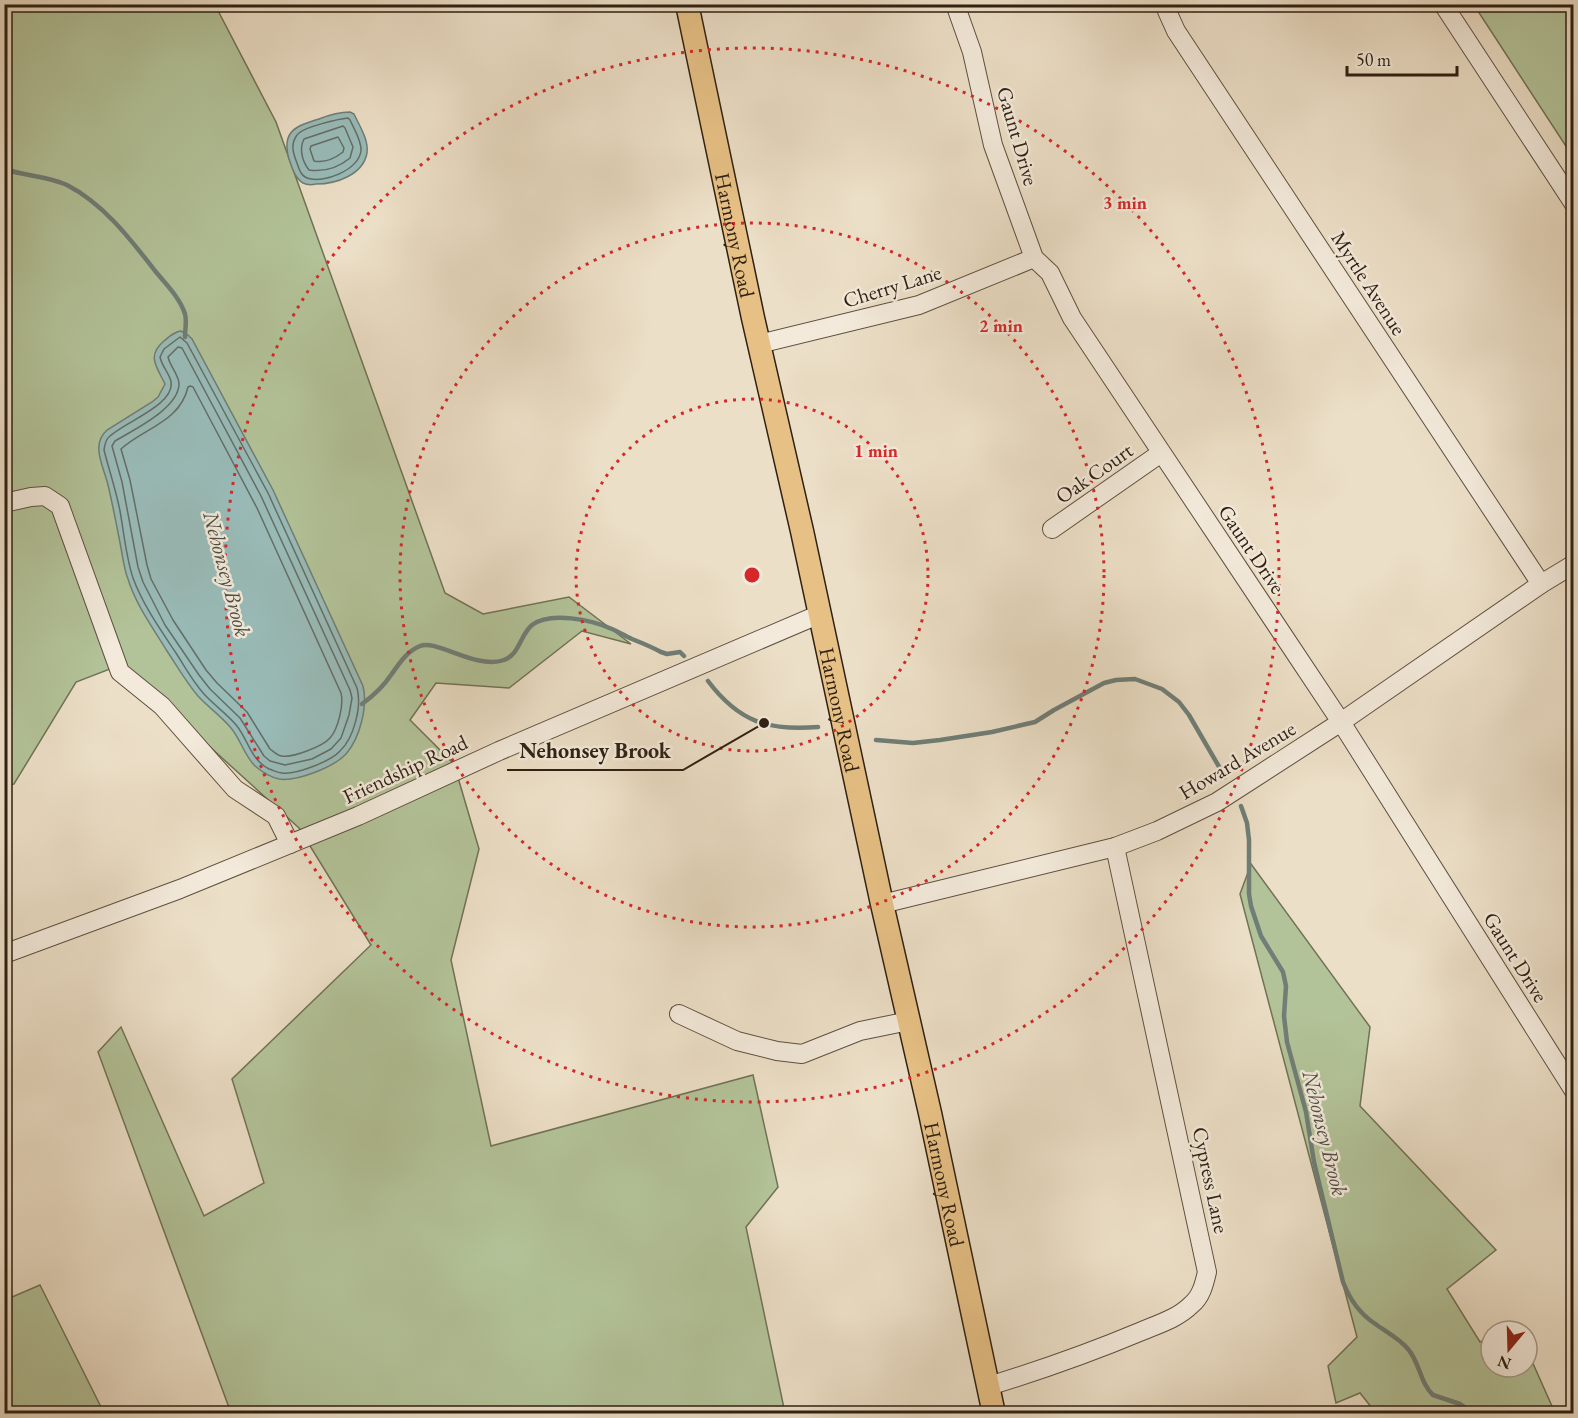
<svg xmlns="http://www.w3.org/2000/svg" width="1578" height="1418" viewBox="0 0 1578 1418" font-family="'EB Garamond',serif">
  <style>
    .green { fill: #b3c399; stroke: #717256; stroke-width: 1.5 }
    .water { fill: #99bcb9; stroke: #6f7e77; stroke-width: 1.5 }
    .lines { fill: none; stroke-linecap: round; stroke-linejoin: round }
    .shore { stroke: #646e66; stroke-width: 1.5 }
    .stream { stroke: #6f7e77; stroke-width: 4.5 }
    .minor-casing { stroke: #5e5040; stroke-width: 20 }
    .major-casing { stroke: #2f2013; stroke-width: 25 }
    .minor { stroke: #f3eadb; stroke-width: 18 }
    .major { stroke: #e6c084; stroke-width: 22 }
    .ring { fill: none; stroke: #d62828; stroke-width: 3; stroke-dasharray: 3 6 }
    .labels { text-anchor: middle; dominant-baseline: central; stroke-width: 5; stroke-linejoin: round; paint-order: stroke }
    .street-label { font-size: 21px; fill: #2f2013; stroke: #f3eadb }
    .water-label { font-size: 22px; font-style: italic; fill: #4f4f45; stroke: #f3eadb }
    .centre { fill: #d62828; stroke: #f3eadb; stroke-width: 3 }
    .ring-label { font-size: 18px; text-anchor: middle; font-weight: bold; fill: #d62828; stroke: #f3eadb; stroke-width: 5; stroke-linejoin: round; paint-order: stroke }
    .leader { fill: none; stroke: #2f2013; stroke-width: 2 }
    .callout-dot { fill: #2f2013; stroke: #f3eadb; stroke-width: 2 }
    .callout-label { font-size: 22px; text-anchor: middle; font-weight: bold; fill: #2f2013; stroke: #f3eadb; stroke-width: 5; stroke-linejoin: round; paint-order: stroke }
  </style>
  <rect width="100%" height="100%" fill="#ecdfc7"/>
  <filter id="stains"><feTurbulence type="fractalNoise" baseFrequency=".00333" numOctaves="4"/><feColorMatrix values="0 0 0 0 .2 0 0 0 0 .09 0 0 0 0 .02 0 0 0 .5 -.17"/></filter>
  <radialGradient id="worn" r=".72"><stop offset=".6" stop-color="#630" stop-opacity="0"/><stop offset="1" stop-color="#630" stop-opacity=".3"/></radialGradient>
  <g class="green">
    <path d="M5,5H215L276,122L445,593L483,614L569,597L631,644L582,631L509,688L436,683L410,720L454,764L479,849L451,960L491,1146L753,1075L778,1187L746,1227L785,1413H231L98,1052L121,1027L204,1216L264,1183L232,1079L371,945L299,828L120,665L76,682L14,784L5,787Z"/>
    <path d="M1474,5H1573V157Z"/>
    <path d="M1251,864L1370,1027L1360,1106L1496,1250L1447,1289L1480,1342L1491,1337V1367H1527V1350L1555,1413H1376L1360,1393L1336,1403L1328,1366L1357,1337L1240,894Z"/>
    <path d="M40,1285L104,1413H5V1300Z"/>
  </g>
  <g class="water">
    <path d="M350,112L354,114C359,125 369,140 367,153C363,175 336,184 316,184C312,185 307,185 303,183C295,178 292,168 289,159C281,131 296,126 319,119C329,115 339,112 350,112Z"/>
    <path d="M181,331L188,335L192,339L273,490L363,686C368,706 360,738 346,754C334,767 296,782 279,779C270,777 262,772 255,766C244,755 241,740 231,728C221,716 208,707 198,696C186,682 177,666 167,651C153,628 136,605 128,579C124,569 123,558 121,548C117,527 113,506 108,485C104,467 90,445 107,430L152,402L158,397L165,384C157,367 146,356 164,341C170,336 174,332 181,331Z"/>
  </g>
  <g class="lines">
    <g class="shore">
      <path d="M348,118L350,120C354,129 362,141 361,151C358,170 324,184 307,178C301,176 299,169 297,163C295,158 292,151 293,145C293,142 296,135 299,133C305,127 338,119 348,118Z"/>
      <path d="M343,126L345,128L353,147L350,158C338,168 324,172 309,170C302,161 299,149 304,139Z"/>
      <path d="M338,137L344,148L343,152C334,159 324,163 314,161L310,149L311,146Z"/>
      <path d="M180,337L187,343L268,493L357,688C362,706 354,738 340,751C331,761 296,775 282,773C277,773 273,770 269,769C251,760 248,740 237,726C227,714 214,705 204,694C193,682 185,667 176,653C160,629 143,605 133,578C126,557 124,533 120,511C116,490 109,470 104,450C105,445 105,440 109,437C122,423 175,405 171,382C170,374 162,367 160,357L164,349Z"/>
      <path d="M178,347L182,348L261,496L350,690L352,698L349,715L341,738L331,749L312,759L285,765L270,761L264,756L240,718L210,689L199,675L165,625L143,582L138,567L122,482L112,446L115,441C133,430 180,408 179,383C178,374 170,366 168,357Z"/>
      <path d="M190,386L193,387L257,508L341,693C344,705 338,729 330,738C323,746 293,758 282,756C278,756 274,752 270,749L247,712L217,683L206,670L173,620L151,579L147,565L130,480L121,449C144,428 180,422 188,387Z"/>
    </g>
    <g class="stream">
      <path d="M4,169C25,176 48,176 67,185C104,204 131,240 156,272C166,284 180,298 185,314C187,321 185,329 185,337"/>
      <path d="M708,681C739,722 768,731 818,727"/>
      <path d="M362,704C373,696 383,687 391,675C399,664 406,652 420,646C437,639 476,670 504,660C520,654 520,635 532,625C550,611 592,620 612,629C619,632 625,636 632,639C642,643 652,647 661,652L667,654L680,652L684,656"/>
      <path d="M876,740L913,743L940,740L992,732L1035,722L1054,710L1104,683L1116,680L1135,679L1162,689L1179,702L1189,715L1225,777"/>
      <path d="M1241,806L1247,823L1249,840V894L1251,906L1261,936L1283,972L1286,986L1284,1016L1287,1042L1306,1112L1314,1162L1343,1282C1350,1300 1359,1313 1374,1323C1386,1332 1399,1338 1408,1349C1420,1363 1420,1383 1433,1395L1460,1404L1475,1414"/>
    </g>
    <g class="minor-casing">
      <g id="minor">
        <path d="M955,4L972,52L993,145L1034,258L1050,273L1072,318L1341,722L1574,1091"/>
        <path d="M1166,4L1167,11L1176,31L1541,584"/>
        <path d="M1443,4L1574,204"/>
        <path d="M759,344L919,305L1034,258"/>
        <path d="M4,503L31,497L45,496L60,506L120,672L162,706L235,789L276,816L290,844"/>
        <path d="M1052,529L1161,453"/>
        <path d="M882,904L1115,847L1157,831L1217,802L1341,722L1541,584L1574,564"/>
        <path d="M4,954L180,889L358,816L499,751L820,614"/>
        <path d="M679,1014L737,1041L777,1051L802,1054L860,1031L909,1021"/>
        <path d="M989,1386C1041,1370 1092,1352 1142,1331C1159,1324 1178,1318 1191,1305C1201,1297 1204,1285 1207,1272L1115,847"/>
      </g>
    </g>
    <g class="major-casing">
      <g id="major">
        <path id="s1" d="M687,4L753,318L802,531L882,904L930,1113L994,1414"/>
      </g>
    </g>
    <use href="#minor" class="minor"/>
    <use href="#major" class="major"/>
  </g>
  <g class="ring">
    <circle cx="752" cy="575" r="176"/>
    <circle cx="752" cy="575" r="352"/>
    <circle cx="752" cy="575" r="527"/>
  </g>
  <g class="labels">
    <g class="street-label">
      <text transform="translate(1018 136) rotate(74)">Gaunt Drive</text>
      <text stroke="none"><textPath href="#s1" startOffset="236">Harmony Road</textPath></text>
      <text transform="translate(1369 283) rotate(57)">Myrtle Avenue</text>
      <text transform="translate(892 286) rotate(-17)">Cherry Lane</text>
      <text transform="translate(1094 473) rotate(-35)">Oak Court</text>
      <text transform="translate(1252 549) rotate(56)">Gaunt Drive</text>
      <text stroke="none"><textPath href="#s1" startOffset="722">Harmony Road</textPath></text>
      <text transform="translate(1237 760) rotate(-31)">Howard Avenue</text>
      <text transform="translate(405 769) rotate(-25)">Friendship Road</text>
      <text transform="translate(1516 957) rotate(58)">Gaunt Drive</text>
      <text transform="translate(1211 1180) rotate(78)">Cypress Lane</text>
      <text stroke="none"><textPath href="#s1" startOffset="1208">Harmony Road</textPath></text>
    </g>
    <g class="water-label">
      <text transform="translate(227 574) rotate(75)">Nehonsey Brook</text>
      <text transform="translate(1325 1133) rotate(76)">Nehonsey Brook</text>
    </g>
  </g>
  <circle cx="752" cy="575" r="9" class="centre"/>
  <g class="ring-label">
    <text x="1125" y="209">3 min</text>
    <text x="1001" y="332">2 min</text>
    <text x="876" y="457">1 min</text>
  </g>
  <path class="leader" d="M764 723L683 770H507"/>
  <circle class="callout-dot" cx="764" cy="723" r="6"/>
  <g class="callout-label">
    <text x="595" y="758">Nehonsey Brook</text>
  </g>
  <rect width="1578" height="1418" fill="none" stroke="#ecdfc7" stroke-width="24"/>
  <rect x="6" y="6" width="1566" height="1406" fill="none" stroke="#2f2013" stroke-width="3"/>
  <rect x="12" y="12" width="1554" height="1394" fill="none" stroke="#2f2013" stroke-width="1.5"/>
  <g transform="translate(1509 1349) rotate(199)"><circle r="28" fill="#f3eadb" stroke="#a5998b" stroke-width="1.5"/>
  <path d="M0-4.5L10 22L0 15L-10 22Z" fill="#8f2418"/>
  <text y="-9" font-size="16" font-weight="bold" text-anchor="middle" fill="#2f2013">N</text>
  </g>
  <path d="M1347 66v9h110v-9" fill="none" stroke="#2f2013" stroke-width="3"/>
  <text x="1356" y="66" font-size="18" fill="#2f2013" stroke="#f3eadb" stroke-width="4.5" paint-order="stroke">50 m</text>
  <rect width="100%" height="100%" filter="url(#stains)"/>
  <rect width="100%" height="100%" fill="url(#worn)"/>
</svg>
